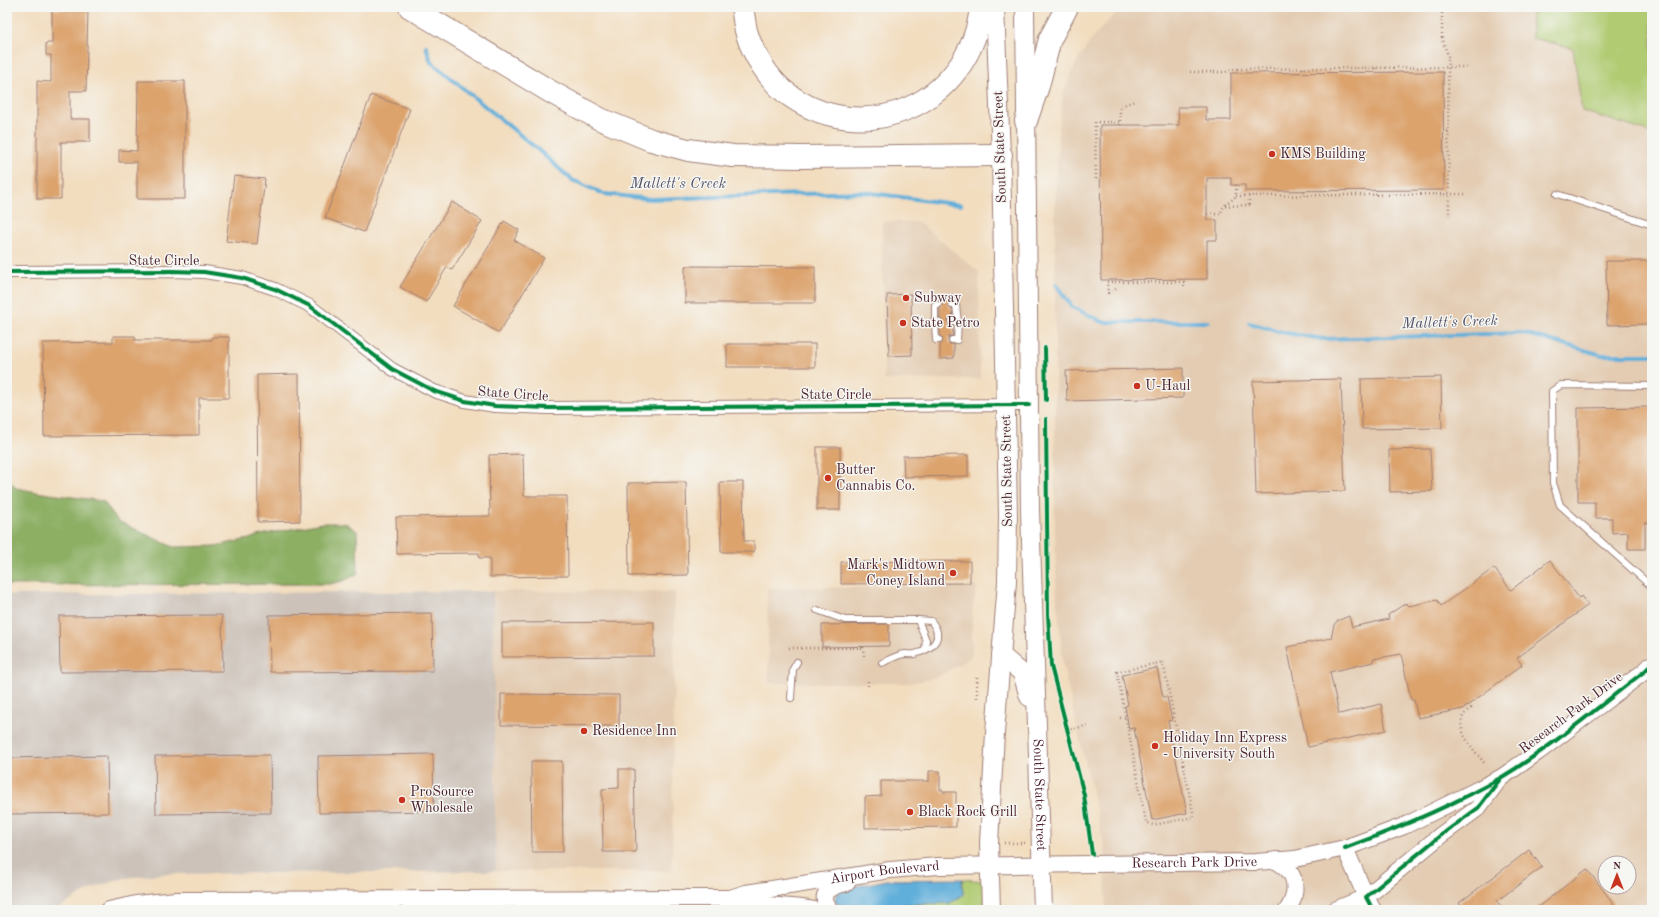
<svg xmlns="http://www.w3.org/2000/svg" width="1659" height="917" viewBox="0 0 1659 917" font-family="'Old Standard TT',serif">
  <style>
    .built { fill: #e3ccb2; fill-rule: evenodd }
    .industrial { fill: #ccc2b9 }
    .green { fill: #b0cb72; stroke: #7d754e }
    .forest { fill: #8caf64; stroke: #6b6748 }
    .water { fill: #60afda; stroke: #556782 }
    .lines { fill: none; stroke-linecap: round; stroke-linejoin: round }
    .stream { stroke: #60afda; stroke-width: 4 }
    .building { fill: #dca36d }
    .service-casing { stroke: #9e7e75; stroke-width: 8 }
    .minor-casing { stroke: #9e7e75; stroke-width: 14 }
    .tertiary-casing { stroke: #9e7e75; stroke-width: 18 }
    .secondary-casing { stroke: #9e7e75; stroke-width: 20 }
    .motorway-casing { stroke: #9e7e75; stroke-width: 24 }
    .path { stroke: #9e7e75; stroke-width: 2.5; stroke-dasharray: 1 3; stroke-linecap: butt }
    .service { stroke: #fff; stroke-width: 6 }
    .minor { stroke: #fff; stroke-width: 12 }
    .tertiary { stroke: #fff; stroke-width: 16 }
    .secondary { stroke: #fff; stroke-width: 18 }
    .motorway { stroke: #fff; stroke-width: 22 }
    .cycleway-casing { stroke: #f6f6f2; stroke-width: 6 }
    .cycleway { stroke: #00873e; stroke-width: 4 }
    .poi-dot { fill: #c8321e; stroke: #f6f6f2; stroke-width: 1.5 }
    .labels { text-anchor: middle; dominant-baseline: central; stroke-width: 3; stroke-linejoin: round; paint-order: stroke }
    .street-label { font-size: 14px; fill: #4a1f2b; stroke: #f6f6f2 }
    .poi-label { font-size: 14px; fill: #4a1f2b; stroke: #f6f6f2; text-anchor: start }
    .water-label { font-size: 15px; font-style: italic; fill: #525168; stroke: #f6f6f2 }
  </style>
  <rect width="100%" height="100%" fill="#f6f6f2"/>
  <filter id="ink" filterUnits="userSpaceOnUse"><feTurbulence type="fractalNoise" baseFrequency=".025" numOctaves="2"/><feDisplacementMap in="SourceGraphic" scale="8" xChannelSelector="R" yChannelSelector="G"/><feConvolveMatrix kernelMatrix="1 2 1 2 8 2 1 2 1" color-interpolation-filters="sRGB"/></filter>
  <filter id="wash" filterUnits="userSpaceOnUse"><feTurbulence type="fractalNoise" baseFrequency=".012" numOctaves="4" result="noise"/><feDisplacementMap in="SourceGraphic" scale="16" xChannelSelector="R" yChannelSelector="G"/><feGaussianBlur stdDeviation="0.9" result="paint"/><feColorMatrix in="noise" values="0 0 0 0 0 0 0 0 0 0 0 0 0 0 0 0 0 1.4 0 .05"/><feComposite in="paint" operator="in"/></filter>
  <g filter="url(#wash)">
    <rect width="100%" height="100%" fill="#f2ddbf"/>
    <g class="built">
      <path d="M1123,7H1652V910H1106L1105,849L1063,665L1057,601L1055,532V205L1059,129L1063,94L1076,63L1092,39L1107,22ZM1605,863H1629V887H1605Z"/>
      <path d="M882,222H918L979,272L980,379L884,380Z"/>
      <path d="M977,586L972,612V655L967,660L943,674L927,680L911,683H769L767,588Z"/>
      <path d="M493,591L675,592L672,871H496Z"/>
    </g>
    <path class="industrial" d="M493,591L496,871L163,874L125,878L99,886L80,895L56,910H7V595Z"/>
    <g class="green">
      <path d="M1532,7H1652V133L1582,111L1573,48L1532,38Z"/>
      <path d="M962,879L984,881L985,910H871L885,905L950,903L963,895Z"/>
    </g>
    <path class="forest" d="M7,478L16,488L42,493L103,501L118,521L173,547L215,546L249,539L260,535L322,523H345L357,531L358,574L343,581L329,584L7,585Z"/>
    <path class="water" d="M962,879L963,895L950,903L885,905L871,910L843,906L836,903L835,899L838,892L843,889L887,880Z"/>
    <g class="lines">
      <g class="stream">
        <path d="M426,46L431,62L536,148L572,180L604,194L651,199L863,192L961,205"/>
        <path d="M1056,284L1072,307L1103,322H1208"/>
        <path d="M1249,323L1286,333L1323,339L1523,333L1602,355H1652"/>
      </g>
    </g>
    <g id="blocks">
      <g class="building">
        <path d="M52,9H88L86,91H70V119H90V142H61V199H37V81L51,82V55H46V43H52Z"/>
        <path d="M1443,72L1444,190L1245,191V185H1231V178H1207V220H1217V240H1207V279L1101,280L1100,125H1179L1178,107H1206V120H1231V73Z"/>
        <path d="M138,81H185V199H137V162H119V150L137,151Z"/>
        <path d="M371,95L410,109L364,232L325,218Z"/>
        <path d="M234,176L265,179L257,244L226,241Z"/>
        <path d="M452,202L482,221L452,270L447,267L426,302L400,287Z"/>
        <path d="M504,221L519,230L514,240L544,258L499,333L453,306Z"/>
        <path d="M1606,261H1652V324L1607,325Z"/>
        <path d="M685,266L815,267V303H685Z"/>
        <path d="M911,294L912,355L889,356L887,295Z"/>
        <path d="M939,295H953V300L949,301L948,305L952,310L953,318H949L948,322L949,326H953V336H949L948,340L949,344H954V358L940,359V344L943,340L940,336V326L942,322L940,318V309L942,305L939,301Z"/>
        <path d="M113,336H135V340H212V337H229V398H199V435L44,436L43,343L113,342Z"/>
        <rect x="727" y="344" width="88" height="23"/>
        <path d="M1183,368V398L1067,401L1066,371Z"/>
        <path d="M299,374L300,521L258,522L257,375Z"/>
        <path d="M1441,377L1442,428L1362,429L1361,379Z"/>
        <path d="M1341,379L1345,491L1256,494L1253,381Z"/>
        <path d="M1652,407V523H1645V549H1628V532L1612,533V518H1595V502H1578V408Z"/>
        <rect x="817" y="447" width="23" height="63"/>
        <path d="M1430,449L1432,491L1390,492L1389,450Z"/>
        <path d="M523,454L524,496H567L568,576L490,577V558H479V553L397,554L396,517L490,516L489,455Z"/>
        <path d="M968,455V476L904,477L903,456Z"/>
        <path d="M686,482L688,575L629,576L628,483Z"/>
        <path d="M720,482H743L744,541H754V552H721Z"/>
        <path d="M1550,560L1579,598L1581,596L1588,605L1517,658L1522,665L1463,709L1418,718L1414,700H1411L1401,654L1373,659V662L1330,672L1339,714L1381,704L1386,730L1308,747L1287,647L1331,638L1334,625L1337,621L1349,616L1352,627L1389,619L1388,615L1406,603L1409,606L1437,600L1441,606L1494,568L1511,590Z"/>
        <path d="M970,561V583L841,584V562Z"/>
        <path d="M432,613L433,671L270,672L269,615Z"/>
        <path d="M222,615L223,671L60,672L59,616Z"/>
        <path d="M654,622V656L502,657V623Z"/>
        <path d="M889,624V646L822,647V625Z"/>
        <path d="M1157,668L1163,697H1167L1172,720L1168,721L1187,813L1152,820L1134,728L1129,729L1125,706L1128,705L1122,675Z"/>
        <path d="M501,694L619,695V726L501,725Z"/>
        <path d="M433,754L434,811L319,813L318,756Z"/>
        <path d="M270,755L271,813L156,814L155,756Z"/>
        <path d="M107,756L108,813L7,814V758Z"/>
        <path d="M531,761H562L563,852H532Z"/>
        <path d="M619,769H634L636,852H603L602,789L619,788Z"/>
        <path d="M929,771H940V790H943V792H956V827L865,828V797L881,796V781H929Z"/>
        <path d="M1529,850L1542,867L1497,901L1504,910H1465L1459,903Z"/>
        <path d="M1587,869L1614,904L1606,910H1534Z"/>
      </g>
    </g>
  </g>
  <g filter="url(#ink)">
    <use href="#blocks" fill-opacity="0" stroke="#9e7e75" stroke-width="1"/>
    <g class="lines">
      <g class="service-casing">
        <g id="service">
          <path d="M1557,194L1652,225"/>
          <path d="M952,305H956L958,322H961"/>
          <path d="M933,322H935V305H938"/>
          <path d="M938,322H935L936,340H939"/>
          <path d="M952,322H958L957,340H952"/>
          <path d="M1652,386L1561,385L1552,391L1553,483L1560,505L1652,587"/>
          <path d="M817,610L845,620H918L931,621C945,638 933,649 915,654C910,655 904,653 900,655C894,657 888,660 882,663"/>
          <path d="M918,620L926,640L925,649"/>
          <path d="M791,698L793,669L797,662"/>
        </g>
      </g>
      <g class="minor-casing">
        <path id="minor" d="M7,272L172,271L204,272L242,278L275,289L310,306L392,369L434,391L465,401L495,406L548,408L1029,405"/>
      </g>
      <g class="tertiary-casing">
        <g id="tertiary">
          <path d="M1345,848L1366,897L1373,910"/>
          <path d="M1276,860C1280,864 1286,867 1289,871C1298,882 1295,900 1287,910"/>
          <path id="s1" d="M730,898L746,893L890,870L938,866L1256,862L1295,859L1345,848L1404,826L1459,799L1502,777L1538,752L1645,671L1652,664"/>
          <path d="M109,910L136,904L176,900L682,898H730L747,903L802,908L814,910"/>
          <path d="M830,910C816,893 832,886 847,883"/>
          <path d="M1335,910L1366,897L1441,835L1478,808L1498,781"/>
        </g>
      </g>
      <g class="secondary-casing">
        <g id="secondary">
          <path id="s2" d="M1025,7L1030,510L1043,910"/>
          <path d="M1001,655L1022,673L1029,697"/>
          <path d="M991,910L989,843L995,733L1007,582L1008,515L1001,155L995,7"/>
        </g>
      </g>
      <g class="motorway-casing">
        <g id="motorway">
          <path d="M410,7L551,92L600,119L651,140L688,150L733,156L801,157L1001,155"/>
          <path d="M742,7C744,16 744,25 747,34C753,54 768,78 785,92C862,152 971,104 981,7"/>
          <path d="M1026,121L1038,86L1050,39L1067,7"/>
        </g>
      </g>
      <g class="path">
        <path d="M1442,13V40L1448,55L1449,216"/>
        <path d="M1303,68V73"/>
        <path d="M1375,68L1376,73"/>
        <path d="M1190,72H1226L1231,69L1467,67"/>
        <path d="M1120,125V106L1135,101"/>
        <path d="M1443,131H1449"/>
        <path d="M1096,179L1095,122H1120"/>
        <path d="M1376,190V195"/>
        <path d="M1305,191V196"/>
        <path d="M1236,196L1467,194"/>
        <path d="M1225,206L1249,205V196"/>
        <path d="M1207,214H1221C1222,204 1230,203 1236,196V185"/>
        <path d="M1116,289L1108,293L1107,282H1184V289"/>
        <path d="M863,647L864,656"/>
        <path d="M789,648H863"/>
        <path d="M1163,662L1194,817L1153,825L1146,822L1117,672Z"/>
        <path d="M977,677V698"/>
        <path d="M868,686V679"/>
        <path d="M1468,705L1471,708C1447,724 1474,749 1485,764"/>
        <path d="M1120,718L1127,717"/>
        <path d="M1067,730L1090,725"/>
        <path d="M1004,843H1026"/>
      </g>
      <use href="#service" class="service"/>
      <use href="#minor" class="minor"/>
      <use href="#tertiary" class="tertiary"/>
      <use href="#secondary" class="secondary"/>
      <use href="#motorway" class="motorway"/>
      <g class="cycleway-casing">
        <g id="cycleway">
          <path d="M7,272L172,271L204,272L242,278L275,289L310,306L392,369L434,391L465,401L495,406L548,408L1029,405"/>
          <path d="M1045,348L1046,400"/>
          <path d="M1046,419L1048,614L1051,666L1084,795L1092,854"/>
          <path d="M1345,848C1399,828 1452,806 1502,777C1552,747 1599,706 1645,671L1652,664"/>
          <path d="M1373,910L1366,897L1441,835L1478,808L1500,779"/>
        </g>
      </g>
      <use href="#cycleway" class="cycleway"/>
    </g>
  </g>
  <g class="poi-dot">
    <circle cx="1272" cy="154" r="4"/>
    <circle cx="906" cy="298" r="4"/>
    <circle cx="903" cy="323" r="4"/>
    <circle cx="1137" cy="386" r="4"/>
    <circle cx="828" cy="478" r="4"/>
    <circle cx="953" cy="573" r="4"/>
    <circle cx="584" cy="731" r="4"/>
    <circle cx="1155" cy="746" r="4"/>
    <circle cx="402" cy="800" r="4"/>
    <circle cx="910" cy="812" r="4"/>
  </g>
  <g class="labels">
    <g class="street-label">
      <text transform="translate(1000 147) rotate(-92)">South State Street</text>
      <text x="164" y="261">State Circle</text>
      <text transform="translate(513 394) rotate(4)">State Circle</text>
      <text x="836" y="395">State Circle</text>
      <text transform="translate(1007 471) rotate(-91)">South State Street</text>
      <text transform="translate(1571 713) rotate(-37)">Research Park Drive</text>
      <text stroke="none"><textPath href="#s2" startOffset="788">South State Street</textPath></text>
      <text stroke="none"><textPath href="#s1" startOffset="467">Research Park Drive</textPath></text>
      <text stroke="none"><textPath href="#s1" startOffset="157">Airport Boulevard</textPath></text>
    </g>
    <g class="poi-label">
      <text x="1280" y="154">KMS Building</text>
      <text x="914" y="298">Subway</text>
      <text x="911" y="323">State Petro</text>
      <text x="1145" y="386">U-Haul</text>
      <text x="836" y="470">Butter<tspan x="836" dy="16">Cannabis Co.</tspan></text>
      <text x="945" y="565" text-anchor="end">Mark's Midtown<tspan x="945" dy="16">Coney Island</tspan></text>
      <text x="592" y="731">Residence Inn</text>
      <text x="1163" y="738">Holiday Inn Express<tspan x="1163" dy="16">- University South</tspan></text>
      <text x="410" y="792">ProSource<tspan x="410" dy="16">Wholesale</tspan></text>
      <text x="918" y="812">Black Rock Grill</text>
    </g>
    <g class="water-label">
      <text x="678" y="184">Mallett's Creek</text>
      <text transform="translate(1450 323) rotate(-2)">Mallett's Creek</text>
    </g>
  </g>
  <rect width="1659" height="917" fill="none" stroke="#f6f6f2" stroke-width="24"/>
  <g transform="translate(1617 875)"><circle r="19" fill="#f6f6f2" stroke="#b1a0a2"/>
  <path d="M0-3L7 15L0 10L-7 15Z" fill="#c8321e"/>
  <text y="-6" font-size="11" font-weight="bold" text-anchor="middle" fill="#4a1f2b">N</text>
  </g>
</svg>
